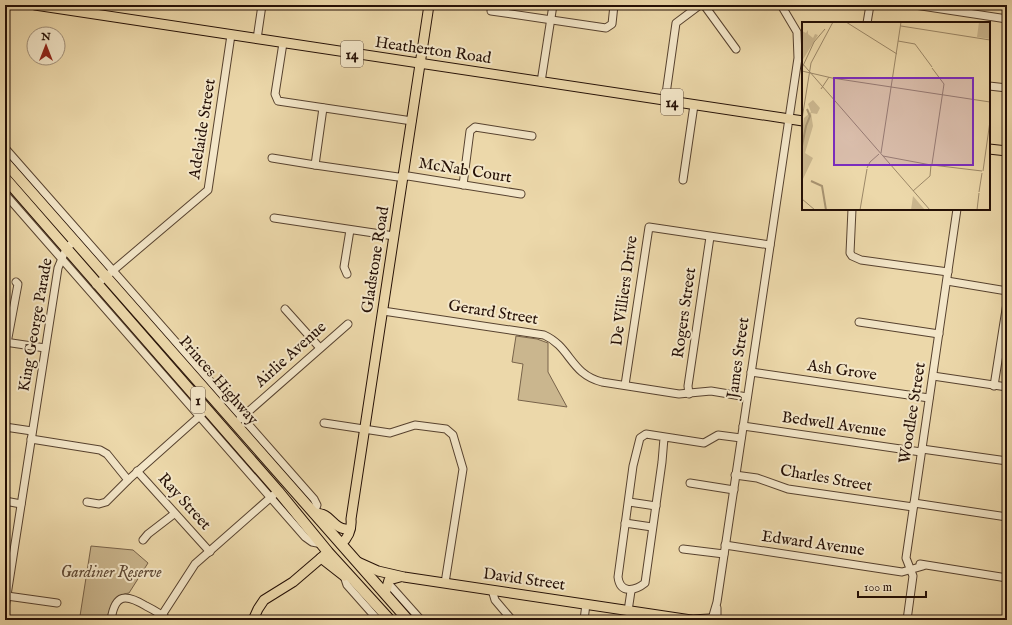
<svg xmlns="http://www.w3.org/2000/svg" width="1012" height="625" viewBox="0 0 1012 625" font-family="'IM FELL English',serif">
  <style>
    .green { fill: #cab68e; stroke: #78634a }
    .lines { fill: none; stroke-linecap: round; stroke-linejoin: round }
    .minor-casing { stroke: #57422f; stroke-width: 9 }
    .major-casing { stroke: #251006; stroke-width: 11 }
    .highway-casing { stroke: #251006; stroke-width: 12 }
    .minor { stroke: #f3e6c8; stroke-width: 7 }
    .major { stroke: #ecd8aa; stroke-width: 9 }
    .highway { stroke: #ecd8aa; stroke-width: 10 }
    .labels { text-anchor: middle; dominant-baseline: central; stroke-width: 4; stroke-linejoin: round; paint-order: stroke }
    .shield { fill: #f3e6c8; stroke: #635040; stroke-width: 1 }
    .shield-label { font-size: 15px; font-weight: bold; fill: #251006 }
    .street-label { font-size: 16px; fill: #251006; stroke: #f3e6c8 }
    .park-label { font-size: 16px; font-style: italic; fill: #5f4a36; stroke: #f3e6c8 }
    .inset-river { fill: none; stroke: #a89472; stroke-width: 2 }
    .inset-road { fill: none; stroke: #9c8868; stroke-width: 1 }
    .view { fill: #7b2cbf; fill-opacity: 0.15; stroke: #7b2cbf; stroke-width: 2 }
    .inset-edge { fill: none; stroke: #251006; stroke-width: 2 }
  </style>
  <rect width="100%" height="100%" fill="#ecd8aa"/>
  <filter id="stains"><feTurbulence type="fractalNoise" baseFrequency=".005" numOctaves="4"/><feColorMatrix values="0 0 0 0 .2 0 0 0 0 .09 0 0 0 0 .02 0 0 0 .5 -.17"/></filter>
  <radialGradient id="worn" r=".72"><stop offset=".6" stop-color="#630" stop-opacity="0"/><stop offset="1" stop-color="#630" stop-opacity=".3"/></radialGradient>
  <g class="green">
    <path d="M516,336L537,339L548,343V372L567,407L518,400L523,364L512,362Z"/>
    <path d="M91,546L133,550L148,563L129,593C114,595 112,607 110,620L80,616Z"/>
  </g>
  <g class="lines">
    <g class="minor-casing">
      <g id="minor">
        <path d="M704,5L736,49"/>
        <path d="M915,5L1007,19"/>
        <path d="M491,11L606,28L612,24L614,5"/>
        <path d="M867,23L870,5"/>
        <path d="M257,39L262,5"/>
        <path d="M283,43L275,94L278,101L412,121"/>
        <path d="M541,82L553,5"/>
        <path d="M989,86L1007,88"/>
        <path d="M665,101L676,23L700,5"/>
        <path d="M323,108L315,165L398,177L408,176L521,194"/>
        <path d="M5,148L314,499L317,505L314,513"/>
        <path d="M272,158L315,165"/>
        <path d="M683,180L694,105"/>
        <path d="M463,185L470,131L475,127L532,136"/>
        <path d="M5,194L305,537L312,542L322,544"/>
        <path d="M852,209L850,253L852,256L861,260L948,272"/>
        <path d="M274,218L394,236"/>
        <path d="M347,274L344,267L350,230"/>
        <path d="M947,281L1007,291"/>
        <path d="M96,285L208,190L231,35"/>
        <path d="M285,309L320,348"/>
        <path d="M383,311L544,335C571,347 570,374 602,382L679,394L711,391L747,397"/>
        <path d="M859,322L939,334"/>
        <path d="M5,342L45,348"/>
        <path d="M7,343L18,284L16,282"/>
        <path d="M751,372L929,398"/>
        <path d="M933,376L1007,387"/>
        <path d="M625,385L649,227L770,245"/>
        <path d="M994,386L1007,303"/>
        <path d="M689,394L688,386L710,237"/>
        <path d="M240,419L348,324"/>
        <path d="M324,423L390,433L415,425L446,429L453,435L463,469L445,583"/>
        <path d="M743,426L921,452"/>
        <path d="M5,427L32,431"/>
        <path d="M664,438L662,462L645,583C635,591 620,594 618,577L633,466L640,438L646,434L704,443L718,435L741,438"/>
        <path d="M31,439L100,450L107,454L128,480"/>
        <path d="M922,449L1007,461"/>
        <path d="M137,471L210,552"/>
        <path d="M735,475L757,478L788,489L913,507"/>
        <path d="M690,483L734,490"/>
        <path d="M5,501L21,504"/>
        <path d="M87,502L99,504L106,502L128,480L202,414"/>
        <path d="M629,502L656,506"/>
        <path d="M914,503L1007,517"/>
        <path d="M625,523L652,527"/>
        <path d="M143,540L148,534L174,514"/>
        <path d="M725,545L902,572L923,566"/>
        <path d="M683,549L724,554"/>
        <path d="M920,564L1007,578"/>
        <path d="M344,576L347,585L378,620"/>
        <path d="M388,583L421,620"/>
        <path d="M492,590L495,600L512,620"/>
        <path d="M7,596L57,603"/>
        <path d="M5,608L58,268L66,249L75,240"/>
        <path d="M628,611L631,591"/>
        <path d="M162,615L195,564L278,491"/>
        <path d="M712,619L717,602L798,58L797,32L781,5"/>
        <path d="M111,620C115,593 126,594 146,606C154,610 161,614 168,620"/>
        <path d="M584,620L586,604"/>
        <path d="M717,620V608"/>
        <path d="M907,620L913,576L906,558L957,209"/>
      </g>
    </g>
    <g class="major-casing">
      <g id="major">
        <path d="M35,5L803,121"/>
        <path d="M989,149L1007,151"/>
        <path d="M314,513C332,513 331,527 345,529"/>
        <path d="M341,544C349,537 352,530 351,519L429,5"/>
        <path d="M321,558L344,576L347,573"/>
        <path d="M358,562L378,571L404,577L691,620"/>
        <path d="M385,594L389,580L400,577"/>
        <path d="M253,620L258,609L264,600L293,582L328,552"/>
        <path d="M690,620L711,619"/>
      </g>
    </g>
    <g class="highway-casing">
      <g id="highway">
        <path d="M5,162L408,620"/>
        <path d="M5,178L278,491L328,552L390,620"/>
      </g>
    </g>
    <use href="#minor" class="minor"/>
    <use href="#major" class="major"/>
    <use href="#highway" class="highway"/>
  </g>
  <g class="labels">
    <g class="shield">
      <rect x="341" y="41" width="22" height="26" rx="3"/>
      <rect x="661" y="89" width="22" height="26" rx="3"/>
      <rect x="191" y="387" width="14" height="26" rx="3"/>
    </g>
    <g class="shield-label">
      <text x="352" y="54">14</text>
      <text x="672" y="102">14</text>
      <text x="198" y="400">1</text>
    </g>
    <g class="street-label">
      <text transform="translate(433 51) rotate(8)">Heatherton Road</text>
      <text transform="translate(203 129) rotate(-81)">Adelaide Street</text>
      <text transform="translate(465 171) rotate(9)">McNab Court</text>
      <text transform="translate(376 260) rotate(-81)">Gladstone Road</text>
      <text transform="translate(625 291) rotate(-82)">De Villiers Drive</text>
      <text transform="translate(493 313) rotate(9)">Gerard Street</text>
      <text transform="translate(685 313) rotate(-82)">Rogers Street</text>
      <text transform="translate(36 325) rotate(-80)">King George Parade</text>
      <text transform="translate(291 355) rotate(-42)">Airlie Avenue</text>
      <text transform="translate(739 358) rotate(-82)">James Street</text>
      <text transform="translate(842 371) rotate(8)">Ash Grove</text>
      <text transform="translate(218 381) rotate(49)">Princes Highway</text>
      <text transform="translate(913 413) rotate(-81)">Woodlee Street</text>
      <text transform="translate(834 425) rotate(8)">Bedwell Avenue</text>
      <text transform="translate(826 479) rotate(10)">Charles Street</text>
      <text transform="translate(184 502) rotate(48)">Ray Street</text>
      <text transform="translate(813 544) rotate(8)">Edward Avenue</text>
      <text transform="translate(524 580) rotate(8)">David Street</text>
    </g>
    <g class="park-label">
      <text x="111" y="573">Gardiner Reserve</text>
    </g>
  </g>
  <g transform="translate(802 22)">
    <rect width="188" height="188" fill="#ecd8aa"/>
    <path d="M177,0H188V17L175,15ZM6,8V12L11,16L13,12L16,13L0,39V9L4,11ZM11,78L18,86L15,92L9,91L11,104L3,131L11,136L1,157L0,110L2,96L9,90L6,82ZM111,174L123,188H109Z" fill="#cab68e"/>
    <path class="inset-river" d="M0,124L4,104L8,94L5,87M9,159L20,164L24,188"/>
    <path class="inset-road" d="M44,0L95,32M99,4L188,18M96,19L113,22L130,45M0,41L128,188M0,46L12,20L23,7M0,49L30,56L188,80M19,67L27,55M0,97L9,41L31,0M79,131L99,0M81,134L129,143M130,142L142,62L130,46M130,143L180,149M65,146L68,140L77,132M181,149L188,99M111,169L128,154L129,143M177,170L180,151M0,177L13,188M58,188L65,147M175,188L177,171"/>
    <path class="view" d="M32,56H171V143H32Z"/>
    <rect width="188" height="188" class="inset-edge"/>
  </g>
  <rect width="1012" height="625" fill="none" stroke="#ecd8aa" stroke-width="20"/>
  <rect x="6" y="6" width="1000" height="613" fill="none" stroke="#251006" stroke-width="2"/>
  <rect x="10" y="10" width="992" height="605" fill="none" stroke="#251006"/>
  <g transform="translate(46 46)"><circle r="19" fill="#f3e6c8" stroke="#a1907a"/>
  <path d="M0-3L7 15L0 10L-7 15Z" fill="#8f2418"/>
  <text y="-6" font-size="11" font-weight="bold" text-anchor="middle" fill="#251006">N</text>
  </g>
  <path d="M858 591v6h68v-6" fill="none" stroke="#251006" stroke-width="2"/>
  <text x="864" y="591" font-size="12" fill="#251006" stroke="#f3e6c8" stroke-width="3" paint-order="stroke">100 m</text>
  <rect width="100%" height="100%" filter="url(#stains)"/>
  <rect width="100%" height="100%" fill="url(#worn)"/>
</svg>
